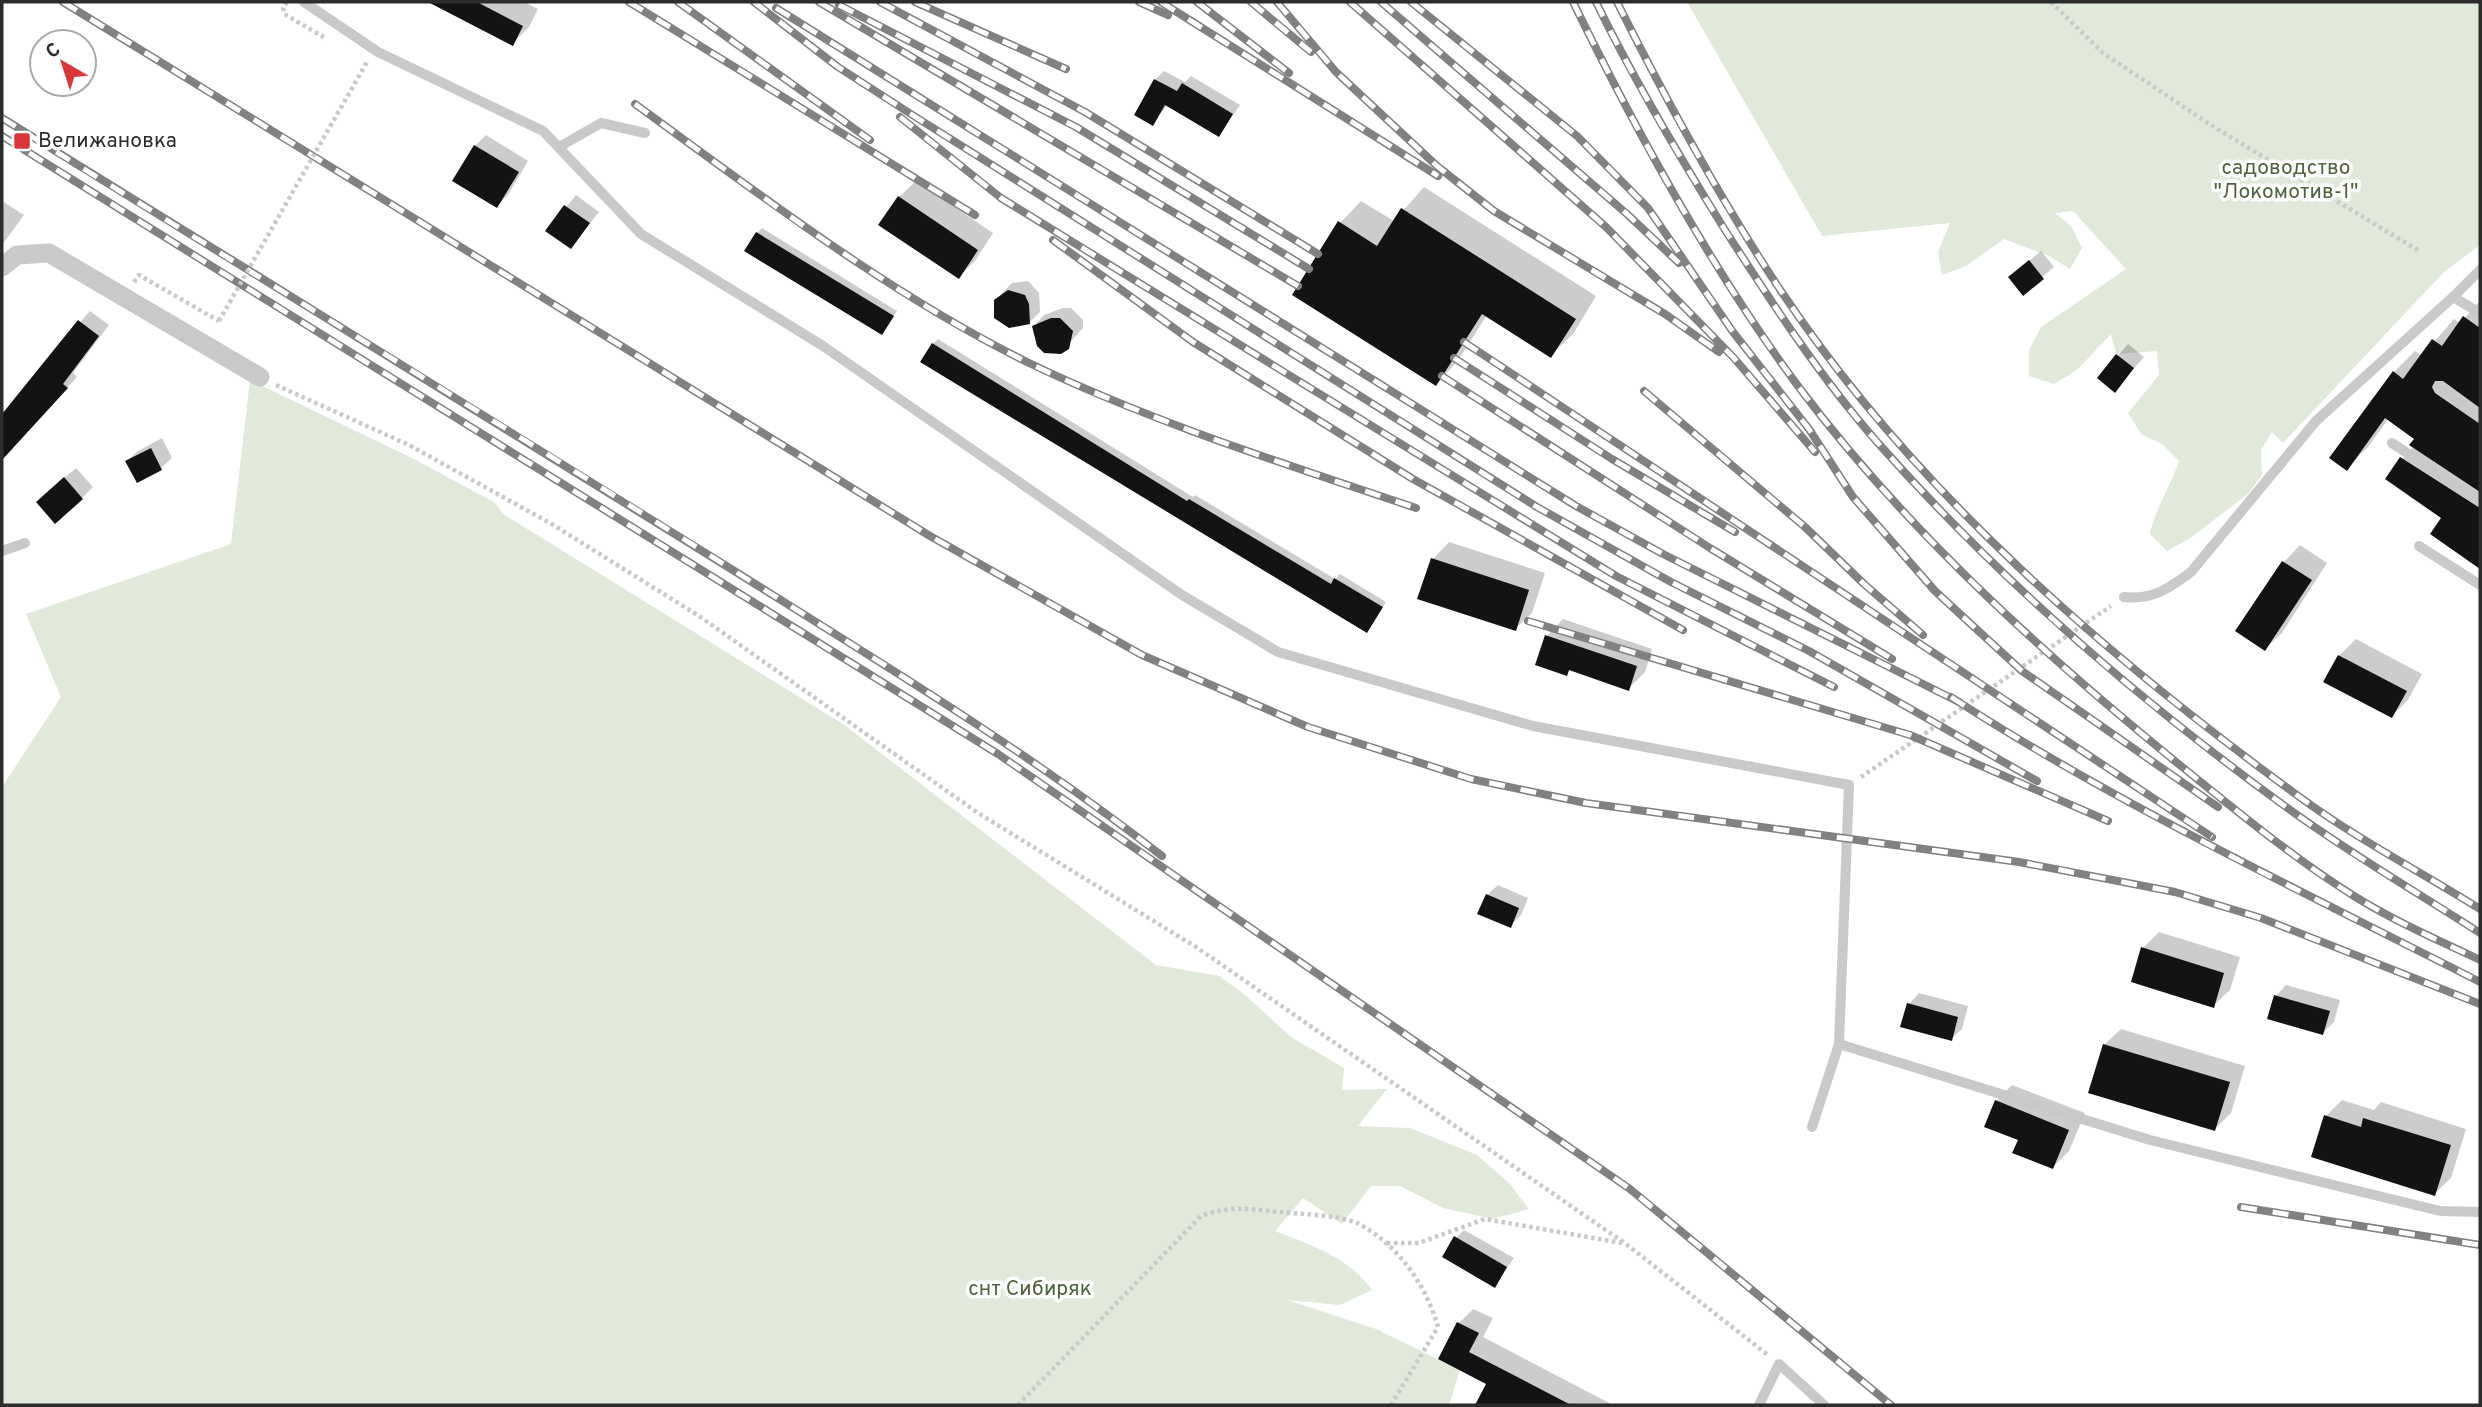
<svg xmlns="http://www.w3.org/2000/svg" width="2482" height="1407" viewBox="0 0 2482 1407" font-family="Overpass,sans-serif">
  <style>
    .green { fill: #e1e9da }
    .shadow { fill: #0003 }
    .building { fill: #131313 }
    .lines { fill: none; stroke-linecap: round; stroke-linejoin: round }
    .path { stroke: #c9c9c9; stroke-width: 4.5; stroke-dasharray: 3.5 3.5; stroke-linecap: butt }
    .service { stroke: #c9c9c9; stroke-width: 10 }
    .minor { stroke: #c9c9c9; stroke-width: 19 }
    .rail-casing { stroke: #818181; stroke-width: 8 }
    .rail { stroke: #fff; stroke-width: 5; stroke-dasharray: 16; stroke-linecap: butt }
    .path-bridge { stroke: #c9c9c9; stroke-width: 4.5; stroke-dasharray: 3.5 3.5; stroke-linecap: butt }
    .poi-dot { fill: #db3638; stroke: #fff; stroke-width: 2.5 }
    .labels { text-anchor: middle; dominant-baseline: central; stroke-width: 7; stroke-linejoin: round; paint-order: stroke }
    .poi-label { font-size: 21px; fill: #2c2c2c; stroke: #fff; text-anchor: start }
    .park-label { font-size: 21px; fill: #4d653c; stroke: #fff }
  </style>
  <rect width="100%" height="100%" fill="#fff"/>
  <g class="green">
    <path d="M1687,2H2480V245L2444,272L2283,443L2272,432L2261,450L2262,475L2248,494L2189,539L2167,551L2150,534C2156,505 2170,489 2179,461L2162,444L2141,434L2128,413L2159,375L2157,351L2116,354L2111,334L2077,370L2054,384L2029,376V350L2041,327L2126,269L2073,211L2055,213L2071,226L2082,248L2070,269L2049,256L2004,239L1966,266L1942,275L1938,252L1950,223L1822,236Z"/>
    <path d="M250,380L412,458L494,502L503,514L843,724L1156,965L1219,976L1244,994L1291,1037L1344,1068L1342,1090L1387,1089L1358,1126L1410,1128L1477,1155L1509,1183L1529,1209L1493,1219L1443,1208L1400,1186H1371L1342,1224L1303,1198L1275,1231C1313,1246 1347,1256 1372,1290L1340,1305L1287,1300L1376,1329L1460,1370L1449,1405H2V787L61,697L26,614L231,544Z"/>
  </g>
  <g class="shadow">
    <path d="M431,2H524L538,9L529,27L512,44Z"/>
    <path d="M1164,71L1185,82L1191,76L1240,105L1219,135L1167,105L1153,123L1155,80Z"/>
    <path d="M486,135L528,161L508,195L497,206L475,146Z"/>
    <path d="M916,181L993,233L975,261L958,277L899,197Z"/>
    <path d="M1424,187L1596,296L1573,334L1551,355L1487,315L1457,362L1436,384L1340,223L1361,201L1394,221Z"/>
    <path d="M576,195L599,212L571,247L548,230Z"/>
    <path d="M2,201L24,215L2,245Z"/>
    <path d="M762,228L897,311L886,328L757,233Z"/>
    <path d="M2041,251L2054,267L2023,293L2010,277Z"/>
    <path d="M1028,281L1039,293L1040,312L1029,323L1009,326L1002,323L994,309L1001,294L1012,283Z"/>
    <path d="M2480,301V508L2460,495V499L2480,512V567L2433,533L2444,517L2402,459L2414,446L2416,438L2389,418L2368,447L2347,468L2394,372L2415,351L2422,356L2454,319L2460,323Z"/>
    <path d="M1063,308H1071L1083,320V328L1061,352L1034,326L1044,315Z"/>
    <path d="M90,311L109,325L73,373L77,377L2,459V414Z"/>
    <path d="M938,339L1193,497L1195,495L1335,579L1340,574L1386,602L1371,626L1367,631L933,344Z"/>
    <path d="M2128,344L2144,357L2115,390L2099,378Z"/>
    <path d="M162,438L172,458L161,468L138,481L127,461L138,451Z"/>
    <path d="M76,468L93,487L82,498L49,491Z"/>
    <path d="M1449,542L1545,573L1532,613L1515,629L1433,559Z"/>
    <path d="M2300,545L2327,563L2282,633L2265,649L2238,631L2284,562Z"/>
    <path d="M1563,619L1652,649L1645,672L1628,689L1571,669L1566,674L1547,636Z"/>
    <path d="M2356,639L2422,674L2408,700L2392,716L2339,656Z"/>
    <path d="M1498,885L1528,898L1521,915L1510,926L1487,895Z"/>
    <path d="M2159,932L2240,957L2230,990L2213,1006L2143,948Z"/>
    <path d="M2286,985L2340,1000L2334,1022L2323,1033L2276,996Z"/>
    <path d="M1919,993L1968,1006L1962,1029L1951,1039L1909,1004Z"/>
    <path d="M2121,1029L2245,1066L2231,1113L2215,1129L2104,1045Z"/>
    <path d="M2012,1085L2085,1113L2069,1151L2053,1167L2020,1139L1996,1101Z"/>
    <path d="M2342,1100L2374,1110L2381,1102L2466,1129L2451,1178L2434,1194L2326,1116Z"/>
    <path d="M1464,1230L1514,1258L1495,1285L1456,1238Z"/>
    <path d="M1473,1309L1493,1318L1483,1337L1613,1405H1477L1488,1383L1441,1358L1459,1323Z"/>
  </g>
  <g class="building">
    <path d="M428,2H477L523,26L513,46Z"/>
    <path d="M1154,79L1177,91L1182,83L1233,114L1219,137L1165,105L1153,126L1134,115Z"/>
    <path d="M474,145L519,172L497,208L452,181Z"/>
    <path d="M898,196L978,250L959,279L878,225Z"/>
    <path d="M564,205L590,223L571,249L545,231Z"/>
    <path d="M1401,208L1576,319L1551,358L1482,314L1436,386L1292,295L1338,221L1377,246Z"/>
    <path d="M756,232L894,316L882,335L744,251Z"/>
    <path d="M2029,260L2044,279L2023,296L2008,277Z"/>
    <path d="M1008,290L1025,295L1029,304L1030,324L1009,328L994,318V300Z"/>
    <path d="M2463,316L2480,328V408L2443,381H2435L2432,387L2435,393L2480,424V492L2409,445L2414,439L2385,418L2347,471L2329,458L2393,371L2403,379L2432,339L2442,346Z"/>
    <path d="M1051,318H1060L1073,331L1069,349L1061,354L1044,353L1037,346L1032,326Z"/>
    <path d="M78,320L99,336L63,384L68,388L2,460V414Z"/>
    <path d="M932,343L1187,501L1189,499L1331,584L1334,578L1383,607L1367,633L920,362Z"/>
    <path d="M2116,354L2134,368L2115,393L2097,378Z"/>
    <path d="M151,448L162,470L137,483L125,461Z"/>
    <path d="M2400,457L2480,508V569L2430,534L2441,518L2385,479Z"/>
    <path d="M64,477L83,499L55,524L36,502Z"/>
    <path d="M1431,558L1529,590L1516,631L1417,599Z"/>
    <path d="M2282,561L2312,580L2265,651L2235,631Z"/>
    <path d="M1545,635L1637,666L1629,691L1569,670L1567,676L1535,665Z"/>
    <path d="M2338,655L2407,691L2392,718L2323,682Z"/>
    <path d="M1486,894L1519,908L1511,928L1477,914Z"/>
    <path d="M2141,947L2224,973L2214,1008L2131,982Z"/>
    <path d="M2274,995L2330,1011L2323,1035L2267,1019Z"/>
    <path d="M1907,1003L1958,1017L1952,1041L1900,1027Z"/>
    <path d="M2103,1044L2230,1082L2215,1131L2088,1093Z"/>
    <path d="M1995,1100L2069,1130L2053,1169L2012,1153L2018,1140L1984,1127Z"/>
    <path d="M2324,1115L2361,1127L2363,1118L2451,1145L2435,1196L2311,1157Z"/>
    <path d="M1454,1236L1507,1267L1495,1288L1442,1257Z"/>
    <path d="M1457,1322L1479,1333L1469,1352L1571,1405H1475L1486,1384L1438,1359Z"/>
  </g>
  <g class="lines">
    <g class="path">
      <path d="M287,2L283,8L284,14L327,39"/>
      <path d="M2051,2L2103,53L2214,127L2421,252"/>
      <path d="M134,282L139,275L219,321"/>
      <path d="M276,385L409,445L550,523L699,616L978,813L1196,947L1626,1244L1768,1355"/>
      <path d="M1861,777L2111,606"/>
      <path d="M1387,1243H1419L1485,1219L1622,1243"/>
      <path d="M1018,1405L1201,1216C1231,1205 1248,1209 1279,1212C1299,1214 1342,1215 1359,1224C1398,1245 1426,1285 1438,1327L1391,1405"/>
    </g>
    <g class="service">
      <path d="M304,2L378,52L543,131L641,234L823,346L1182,595L1278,652L1533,726L1849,785L1839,1044"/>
      <path d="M559,147L601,123L645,133"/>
      <path d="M2453,297L2480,270"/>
      <path d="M2439,387L2480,417"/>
      <path d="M2392,443L2480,501"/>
      <path d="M2419,546L2480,585"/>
      <path d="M2,551L25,543"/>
      <path d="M2124,597C2153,600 2168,589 2191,572L2316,421L2453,297L2480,313"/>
      <path d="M1812,1127L1839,1044L2150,1140L2440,1211L2480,1212"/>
      <path d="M1759,1405L1779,1364L1824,1405"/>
    </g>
    <path class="minor" d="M2,267L17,255L49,253L260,377"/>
    <g class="rail-casing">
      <g id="rail">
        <path d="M63,2L930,536L1142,655L1308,727L1471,779L1586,803L2019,862L2175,892L2261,918L2480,1004"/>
        <path d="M629,2L975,215"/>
        <path d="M678,2L870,140"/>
        <path d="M754,2L838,67L914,116L1537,507L1671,582L1809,651L2037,781"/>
        <path d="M819,2L1298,286"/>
        <path d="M880,2L1085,112L1318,254"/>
        <path d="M915,2L1066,69"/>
        <path d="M1139,2L1168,15"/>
        <path d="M1161,2L1438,176"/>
        <path d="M1197,2L1289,73"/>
        <path d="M1251,2L1311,52"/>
        <path d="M1277,2L1336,72L1437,166L1494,211L1665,314L1719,352"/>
        <path d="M1350,2L1606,227L1733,357L1815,452"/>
        <path d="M1381,2L1627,214L1679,263"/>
        <path d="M1411,2L1577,136L1648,208L1733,332L1809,429L1853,497L1935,591L2022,671L2218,807"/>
        <path d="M1573,2C1636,131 1712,270 1798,386C1906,530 2042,653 2181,766C2237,811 2293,858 2354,896C2394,921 2438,940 2480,960"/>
        <path d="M1596,2C1634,80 1679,156 1725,230C1772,303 1820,377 1878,443C2001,582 2142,703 2293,812C2353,855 2418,893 2480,933"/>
        <path d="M1617,2C1666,100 1720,199 1781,291C1916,493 2106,656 2301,798C2357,839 2421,872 2480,909"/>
        <path d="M839,5L1076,127L1309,269"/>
        <path d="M776,8L1576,506L1663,554L1959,702"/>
        <path d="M635,104C762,196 889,294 1029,363C1154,423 1286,464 1416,508"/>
        <path d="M900,117L1001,198L1616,576L1834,687"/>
        <path d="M2,118C246,270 493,419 736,572C881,663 1027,751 1162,856"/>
        <path d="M2,136L998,754L1630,1189L1891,1405"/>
        <path d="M1053,240L1193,342L1413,479L1683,630"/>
        <path d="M1464,342L2212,837"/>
        <path d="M1454,358L1612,459L1735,532"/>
        <path d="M1442,376L1710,548L1892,659"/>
        <path d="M1644,391L1805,527L1864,584L1923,635"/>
        <path d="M1528,621L1910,735L2108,821"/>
        <path d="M1951,697C2120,806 2302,891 2480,982"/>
        <path d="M2241,1207L2480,1245"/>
      </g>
    </g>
    <use href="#rail" class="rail"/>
    <path class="path-bridge" d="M219,321L367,62"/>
  </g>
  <rect class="poi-dot" x="13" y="132" width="18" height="18" rx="3.5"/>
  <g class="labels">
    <g class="poi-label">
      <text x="38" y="141">Велижановка</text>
    </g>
    <g class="park-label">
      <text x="2286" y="168">садоводство<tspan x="2286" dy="24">"Локомотив-1"</tspan></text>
      <text x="1030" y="1289">снт Сибиряк</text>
    </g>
  </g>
  <rect width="2482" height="1407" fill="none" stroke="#2c2c2c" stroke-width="7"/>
  <g transform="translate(63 63) rotate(321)"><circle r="33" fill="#ffffff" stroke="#ababab" stroke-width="2"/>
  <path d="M0-5L12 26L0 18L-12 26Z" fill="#db3638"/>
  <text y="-10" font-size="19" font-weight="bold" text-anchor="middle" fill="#2c2c2c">С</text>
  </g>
</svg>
